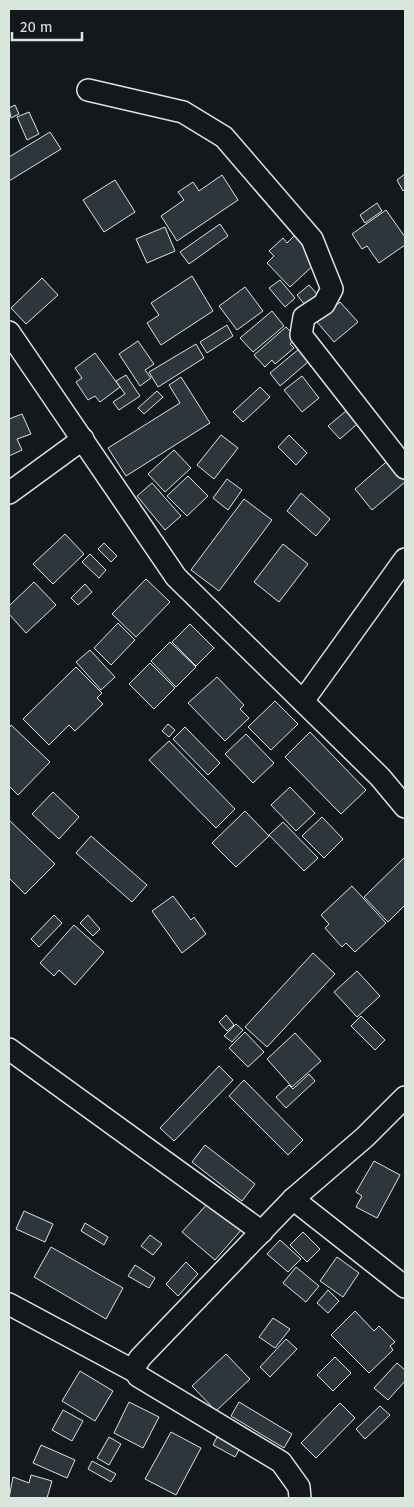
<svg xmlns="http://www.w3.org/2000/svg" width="414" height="1507" viewBox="0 0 414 1507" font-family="'Fira Sans',sans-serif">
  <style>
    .building { fill: #2c363c; stroke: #d8e6dc }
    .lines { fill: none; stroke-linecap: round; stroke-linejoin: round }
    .street-casing { stroke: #d8e6dc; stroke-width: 24 }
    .street { stroke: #14181c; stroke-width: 21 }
  </style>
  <rect width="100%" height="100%" fill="#14181c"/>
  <g class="building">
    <path d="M15,105L19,114L11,118L9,108Z"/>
    <path d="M29,112L39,134L27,140L17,117Z"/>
    <path d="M50,132L61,149L9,181V157Z"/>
    <path d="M405,174V189L403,191L397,180Z"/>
    <path d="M222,175L238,200L177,241L161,216L184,200L178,192L193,182L199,191Z"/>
    <path d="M115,180L135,212L104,232L83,200Z"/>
    <path d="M377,203L382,211L365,223L360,215Z"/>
    <path d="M386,210L405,237V245L379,263L367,246L362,249L352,234Z"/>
    <path d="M220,224L228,236L189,264L180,252Z"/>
    <path d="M165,227L175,251L147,263L136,239Z"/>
    <path d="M295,235L319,260L290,287L267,263L274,256L269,251L283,238L287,243Z"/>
    <path d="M192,276L213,311L161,345L147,323L159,315L151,303Z"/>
    <path d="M42,278L58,295L26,324L11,308Z"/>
    <path d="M280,280L295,298L285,307L269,288Z"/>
    <path d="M309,285L318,295L306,306L297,295Z"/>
    <path d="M245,287L263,311L237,330L219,306Z"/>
    <path d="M340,302L358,322L334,342L317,322Z"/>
    <path d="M272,311L284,326L253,352L240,338Z"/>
    <path d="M227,325L233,336L207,353L200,342Z"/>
    <path d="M286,327L297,338L290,344L294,348L275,364L272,360L265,367L254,355Z"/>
    <path d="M138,341L154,364L145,370L151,378L140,386L119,354Z"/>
    <path d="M196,344L204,358L158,387L149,372Z"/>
    <path d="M305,344L315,356L280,386L270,373Z"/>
    <path d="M95,353L120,387L100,402L95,396L88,400L76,382L82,378L75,368Z"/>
    <path d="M126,375L140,396L119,410L113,402L125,394L116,381Z"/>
    <path d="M302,376L319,398L302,412L284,390Z"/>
    <path d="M181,377L210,423L126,476L108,448L180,403L169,385Z"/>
    <path d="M260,387L270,397L243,422L233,412Z"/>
    <path d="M157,391L163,397L144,414L138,408Z"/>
    <path d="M352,406L363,419L340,439L328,426Z"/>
    <path d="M22,414L31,434L17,439L22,450L9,456V419Z"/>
    <path d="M221,435L238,448L214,479L197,465Z"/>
    <path d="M289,435L307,453L296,465L278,447Z"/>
    <path d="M174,450L191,468L165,492L148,474Z"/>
    <path d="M392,457L405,472V482L372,510L355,489Z"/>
    <path d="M188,476L208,496L187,516L167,496Z"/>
    <path d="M227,479L242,490L228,510L213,498Z"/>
    <path d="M152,483L181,516L165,530L137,496Z"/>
    <path d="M301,493L330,519L316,536L287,511Z"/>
    <path d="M244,499L272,520L219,591L191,570Z"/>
    <path d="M65,534L84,554L53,584L33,564Z"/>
    <path d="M104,543L117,556L111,562L98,549Z"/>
    <path d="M283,544L308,564L279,602L254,582Z"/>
    <path d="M90,554L106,570L99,578L82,562Z"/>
    <path d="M146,579L170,602L136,637L112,614Z"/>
    <path d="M34,582L56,605L26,633L9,614V606Z"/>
    <path d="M85,584L92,592L78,605L71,598Z"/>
    <path d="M118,623L135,640L111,665L94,648Z"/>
    <path d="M190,624L214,648L196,666L172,642Z"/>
    <path d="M170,642L196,667L176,687L151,661Z"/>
    <path d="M90,650L115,677L101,690L76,662Z"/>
    <path d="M150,663L175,688L154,709L129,684Z"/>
    <path d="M76,667L102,693L97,698L103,704L75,731L69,725L49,745L23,719Z"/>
    <path d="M217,677L244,705L240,709L249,718L225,741L188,703Z"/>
    <path d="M275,701L298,724L271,750L248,727Z"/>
    <path d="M168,724L175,730L169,737L162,731Z"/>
    <path d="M11,725L50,762L18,795L9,786V728Z"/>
    <path d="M185,727L220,763L208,775L173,739Z"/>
    <path d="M310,732L366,790L341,814L285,757Z"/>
    <path d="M246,734L274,763L253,783L225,754Z"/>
    <path d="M169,741L235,809L216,828L149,760Z"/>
    <path d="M290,787L315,813L296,831L271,805Z"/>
    <path d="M53,792L79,817L59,839L32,814Z"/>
    <path d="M245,811L269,836L236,867L212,843Z"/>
    <path d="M322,817L343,839L324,858L302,836Z"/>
    <path d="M9,820L55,864L25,894L9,878Z"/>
    <path d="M283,822L318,858L304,871L269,835Z"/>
    <path d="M91,836L147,885L132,902L76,853Z"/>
    <path d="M405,857V905L388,922L364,897Z"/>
    <path d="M352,886L386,923L355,952L346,943L342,947L325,928L329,924L321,915Z"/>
    <path d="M173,896L191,920L194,917L206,934L182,953L152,911Z"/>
    <path d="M54,915L62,923L39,947L31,939Z"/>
    <path d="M88,915L100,929L93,936L80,923Z"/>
    <path d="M74,925L104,952L75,985L59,970L54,976L40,963Z"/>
    <path d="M313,953L335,974L267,1047L245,1027Z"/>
    <path d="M357,971L380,996L357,1017L334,992Z"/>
    <path d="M226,1015L234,1025L227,1031L219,1022Z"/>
    <path d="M361,1016L385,1040L375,1050L351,1026Z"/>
    <path d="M236,1024L243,1030L232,1042L224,1036Z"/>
    <path d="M245,1032L264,1052L248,1067L229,1048Z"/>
    <path d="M295,1033L321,1061L292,1087L267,1059Z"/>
    <path d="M219,1066L233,1080L174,1141L160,1128Z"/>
    <path d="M309,1074L315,1081L286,1108L276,1097L289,1085L293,1089Z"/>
    <path d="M244,1080L303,1140L288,1155L229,1096Z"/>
    <path d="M205,1145L255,1184L242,1201L192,1162Z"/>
    <path d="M374,1161L400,1175L377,1218L356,1207L362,1196L356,1192Z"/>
    <path d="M210,1201L242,1229L215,1260L182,1232Z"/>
    <path d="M24,1211L53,1224L45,1242L16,1229Z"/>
    <path d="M85,1223L108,1237L104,1245L81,1231Z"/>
    <path d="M303,1232L320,1249L307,1262L290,1245Z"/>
    <path d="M150,1235L162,1244L153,1255L141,1246Z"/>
    <path d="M280,1240L301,1259L288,1272L267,1254Z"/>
    <path d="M51,1247L123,1288L106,1319L34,1277Z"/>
    <path d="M337,1257L359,1273L343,1297L320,1281Z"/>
    <path d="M186,1262L198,1274L178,1296L166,1284Z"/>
    <path d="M135,1265L155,1278L149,1288L128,1276Z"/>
    <path d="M296,1267L319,1286L306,1302L283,1283Z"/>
    <path d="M328,1290L339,1301L328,1313L317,1303Z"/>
    <path d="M355,1311L374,1331L379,1326L395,1342L390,1346L393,1350L369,1373L331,1335Z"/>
    <path d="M273,1318L290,1329L275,1348L259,1337Z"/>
    <path d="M286,1339L297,1349L270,1377L260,1367Z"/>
    <path d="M226,1354L250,1379L216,1411L192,1386Z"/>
    <path d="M335,1357L351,1373L333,1391L317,1375Z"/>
    <path d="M397,1363L405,1370V1381L388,1400L374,1388Z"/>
    <path d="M80,1371L113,1391L95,1421L62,1401Z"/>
    <path d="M129,1402L159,1417L143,1448L114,1433Z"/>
    <path d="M239,1402L292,1434L284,1448L231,1416Z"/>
    <path d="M340,1403L355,1418L316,1458L301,1443Z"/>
    <path d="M380,1406L390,1415L365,1439L356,1429Z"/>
    <path d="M63,1410L83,1421L72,1441L52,1430Z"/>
    <path d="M221,1429L244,1441L235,1457L213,1445Z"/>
    <path d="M171,1432L201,1448L176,1495L145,1479Z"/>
    <path d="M109,1437L121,1444L109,1465L97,1458Z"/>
    <path d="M41,1445L75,1460L67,1478L33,1463Z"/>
    <path d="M92,1461L116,1474L111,1482L88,1469Z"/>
    <path d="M31,1475L52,1481L47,1498H9L13,1477L29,1483Z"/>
  </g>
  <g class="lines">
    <g class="street-casing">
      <g id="street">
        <path d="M88,90L183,112L224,137L312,239L332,289L324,304L304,317L301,335L405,468"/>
        <path d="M9,332L176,577L380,777L405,807"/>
        <path d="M9,493L83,439"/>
        <path d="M303,701L405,559"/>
        <path d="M9,1049L262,1232"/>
        <path d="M293,1199L405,1287"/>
        <path d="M9,1304L134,1371"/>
        <path d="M300,1498L299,1487L281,1462L138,1376L134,1368L140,1358L293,1199L365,1137L405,1097"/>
      </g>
    </g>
    <use href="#street" class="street"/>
  </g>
  <rect width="414" height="1507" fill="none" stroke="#d8e6dc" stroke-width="20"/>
  <path d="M12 32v8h70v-8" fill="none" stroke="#d8e6dc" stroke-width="2.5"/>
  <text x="20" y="32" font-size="15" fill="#d8e6dc" stroke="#14181c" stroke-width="4" paint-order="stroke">20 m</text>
</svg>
